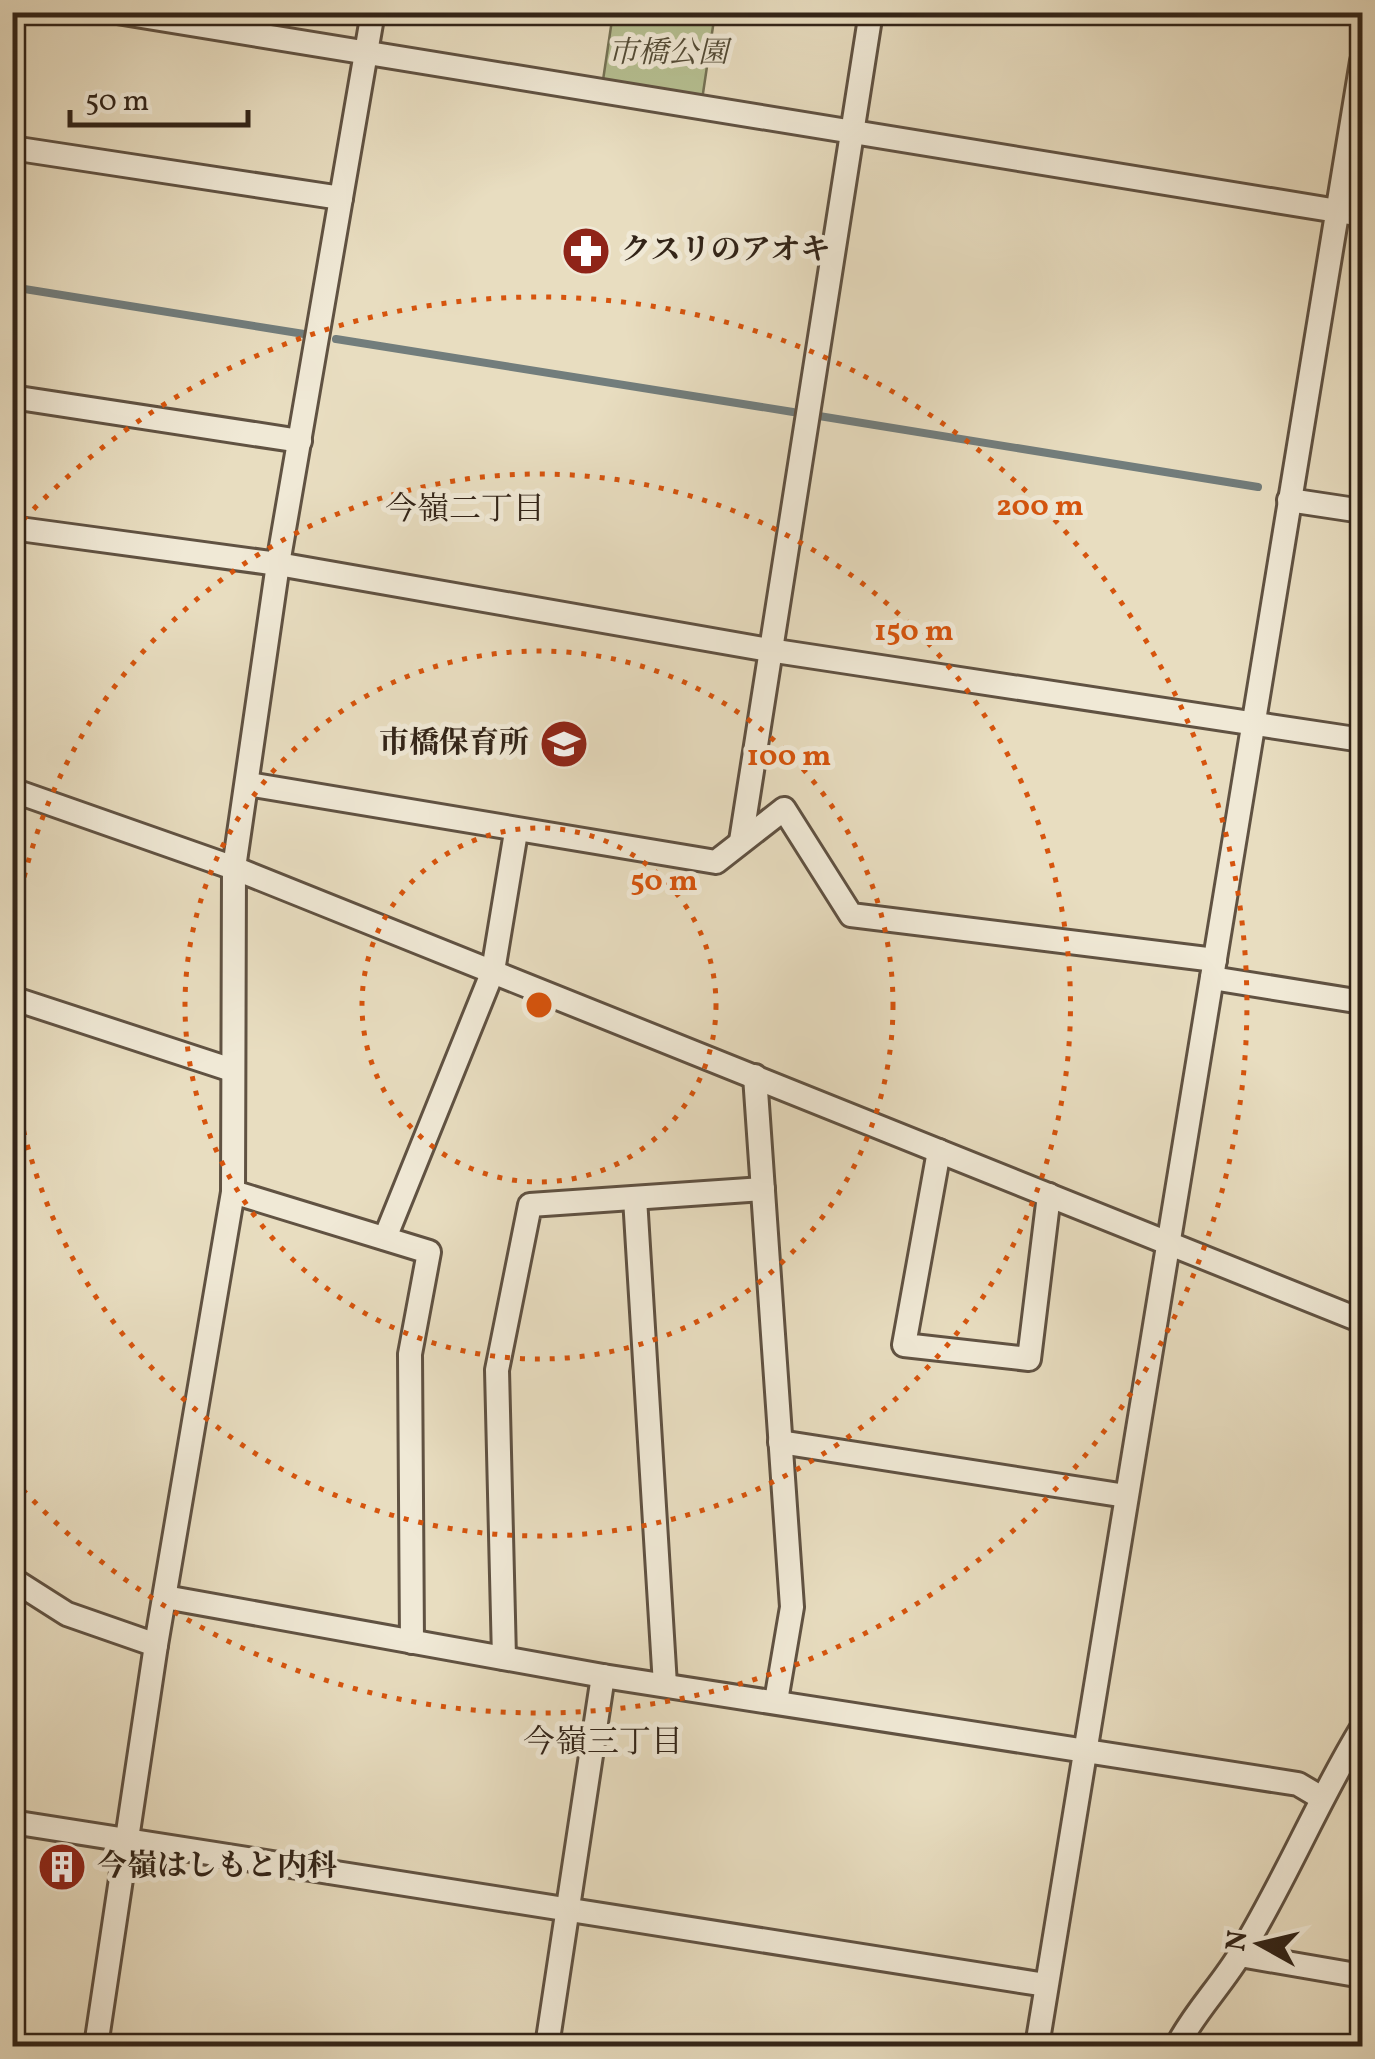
<svg xmlns="http://www.w3.org/2000/svg" width="1375" height="2059" viewBox="0 0 1375 2059" font-family="Vollkorn,'Noto Serif JP',serif">
  <style>
    .green { fill: #b6c092; stroke: #747255; stroke-width: 2.5 }
    .lines { fill: none; stroke-linecap: round; stroke-linejoin: round }
    .stream { stroke: #727d7c; stroke-width: 8 }
    .street-casing { stroke: #605242; stroke-width: 28 }
    .street { stroke: #f0e9d6; stroke-width: 22 }
    .ring { fill: none; stroke: #d6540d; stroke-width: 5; stroke-dasharray: 5 10 }
    .labels { text-anchor: middle; dominant-baseline: central; stroke-width: 10; stroke-linejoin: round; paint-order: stroke }
    .park-label { font-size: 30px; font-style: italic; fill: #534b36; stroke: #f0e9d6 }
    .poi-label { font-size: 30px; font-weight: bold; fill: #322418; stroke: #f0e9d6; text-anchor: start }
    .neighbourhood-label { font-size: 32px; fill: #322418; stroke: #f0e9d6 }
    .centre { fill: #d6540d; stroke: #f0e9d6; stroke-width: 5 }
    .ring-label { font-size: 30px; text-anchor: middle; font-weight: bold; fill: #d6540d; stroke: #f0e9d6; stroke-width: 10; stroke-linejoin: round; paint-order: stroke }
  </style>
  <rect width="100%" height="100%" fill="#e8ddc0"/>
  <filter id="stains"><feTurbulence type="fractalNoise" baseFrequency=".002" numOctaves="4"/><feColorMatrix values="0 0 0 0 .2 0 0 0 0 .09 0 0 0 0 .02 0 0 0 .5 -.17"/></filter>
  <radialGradient id="worn" r=".72"><stop offset=".6" stop-color="#630" stop-opacity="0"/><stop offset="1" stop-color="#630" stop-opacity=".3"/></radialGradient>
  <path class="green" d="M613,13H715L702,100L602,87Z"/>
  <g class="lines">
    <g class="stream">
      <path d="M12,287L304,334"/>
      <path d="M336,339L793,412"/>
      <path d="M819,416L1258,487"/>
    </g>
    <g class="street-casing">
      <g id="street">
        <path d="M117,12L1362,215"/>
        <path d="M12,148L341,198"/>
        <path d="M12,397L300,441"/>
        <path d="M1289,500L1362,511"/>
        <path d="M12,528L278,564L769,650L1362,740"/>
        <path d="M248,784L716,862L784,809L851,915L1215,960"/>
        <path d="M12,790L234,868L1362,1321"/>
        <path d="M741,841L871,12"/>
        <path d="M1212,978L1362,1002"/>
        <path d="M12,998L232,1070"/>
        <path d="M755,1076L792,1607L776,1701"/>
        <path d="M939,1151L904,1345L1029,1359L1049,1195"/>
        <path d="M233,1192L429,1252L410,1354L412,1642"/>
        <path d="M635,1198L665,1685"/>
        <path d="M385,1238L493,971L516,832"/>
        <path d="M780,1442L1126,1496"/>
        <path d="M12,1579L67,1614L156,1645"/>
        <path d="M165,1597L603,1676L1298,1784L1320,1797"/>
        <path d="M504,1658L497,1370L530,1205L763,1189"/>
        <path d="M12,1822L1046,1985"/>
        <path d="M1240,1955L1362,1976"/>
        <path d="M96,2046L156,1645L233,1192L234,868L278,564L373,12"/>
        <path d="M547,2046L603,1676"/>
        <path d="M1037,2046L1362,61"/>
        <path d="M1177,2046C1195,2011 1222,1985 1242,1951C1286,1879 1318,1800 1362,1728"/>
      </g>
    </g>
    <use href="#street" class="street"/>
  </g>
  <g class="ring">
    <circle cx="539" cy="1005" r="177"/>
    <circle cx="539" cy="1005" r="354"/>
    <path d="M13 936A531 531 0 1 1 13 1074"/>
    <path d="M13 531A708 708 0 1 1 13 1479"/>
  </g>
  <defs>
    <g id="pharmacy-disc" transform="scale(2.5)"><circle r="9.5" fill="#8f2418" stroke="#f0e9d6"/><path d="M-2-6h4v4h4v4h-4v4h-4v-4h-4v-4h4Z" fill="#fff"/></g>
    <g id="school-disc" transform="scale(2.5)"><circle r="9.5" fill="#8f2418" stroke="#f0e9d6"/><path d="M0-5L7-2L0 1L-7-2ZM-4 1L0 2.5L4 1V4Q0 6-4 4Z" fill="#fff"/></g>
    <g id="building-disc" transform="scale(2.5)"><circle r="9.5" fill="#8f2418" stroke="#f0e9d6"/><path d="M-4-6H4V6H1V3H-1V6H-4ZM-2.5-4.3h1.7v1.8h-1.7ZM.8-4.3h1.7v1.8H.8ZM-2.5-1h1.7V.8h-1.7ZM.8-1h1.7V.8H.8Z" fill="#fff"/></g>
  </defs>
  <g fill-rule="evenodd">
    <use href="#pharmacy-disc" x="586" y="251"/>
    <use href="#school-disc" x="564" y="744"/>
    <use href="#building-disc" x="62" y="1867"/>
  </g>
  <g class="labels">
    <g class="park-label">
      <text x="668" y="54">市橋公園</text>
    </g>
    <g class="poi-label">
      <text x="621" y="251">クスリのアオキ</text>
      <text x="529" y="744" text-anchor="end">市橋保育所</text>
      <text x="97" y="1867">今嶺はしもと内科</text>
    </g>
    <g class="neighbourhood-label">
      <text x="465" y="511">今嶺二丁目</text>
      <text x="603" y="1744">今嶺三丁目</text>
    </g>
  </g>
  <circle cx="539" cy="1005" r="15" class="centre"/>
  <g class="ring-label">
    <text x="1040" y="515">200 m</text>
    <text x="914" y="640">150 m</text>
    <text x="789" y="765">100 m</text>
    <text x="664" y="890">50 m</text>
  </g>
  <rect width="1375" height="2059" fill="none" stroke="#e8ddc0" stroke-width="50"/>
  <rect x="15" y="15" width="1345" height="2029" fill="none" stroke="#322418" stroke-width="5"/>
  <rect x="25" y="25" width="1325" height="2009" fill="none" stroke="#322418" stroke-width="2.5"/>
  <g transform="translate(1260 1944) rotate(278)" stroke="#f0e9d6" stroke-width="8" paint-order="stroke">
  <path d="M0-8L18 38L0 25L-18 38Z" fill="#322418"/>
  <text y="-15" font-size="28" font-weight="bold" text-anchor="middle" fill="#322418">N</text>
  </g>
  <path d="M70 110v15h178v-15" fill="none" stroke="#322418" stroke-width="5"/>
  <text x="85" y="110" font-size="30" fill="#322418" stroke="#f0e9d6" stroke-width="8" paint-order="stroke">50 m</text>
  <rect width="100%" height="100%" filter="url(#stains)"/>
  <rect width="100%" height="100%" fill="url(#worn)"/>
</svg>
